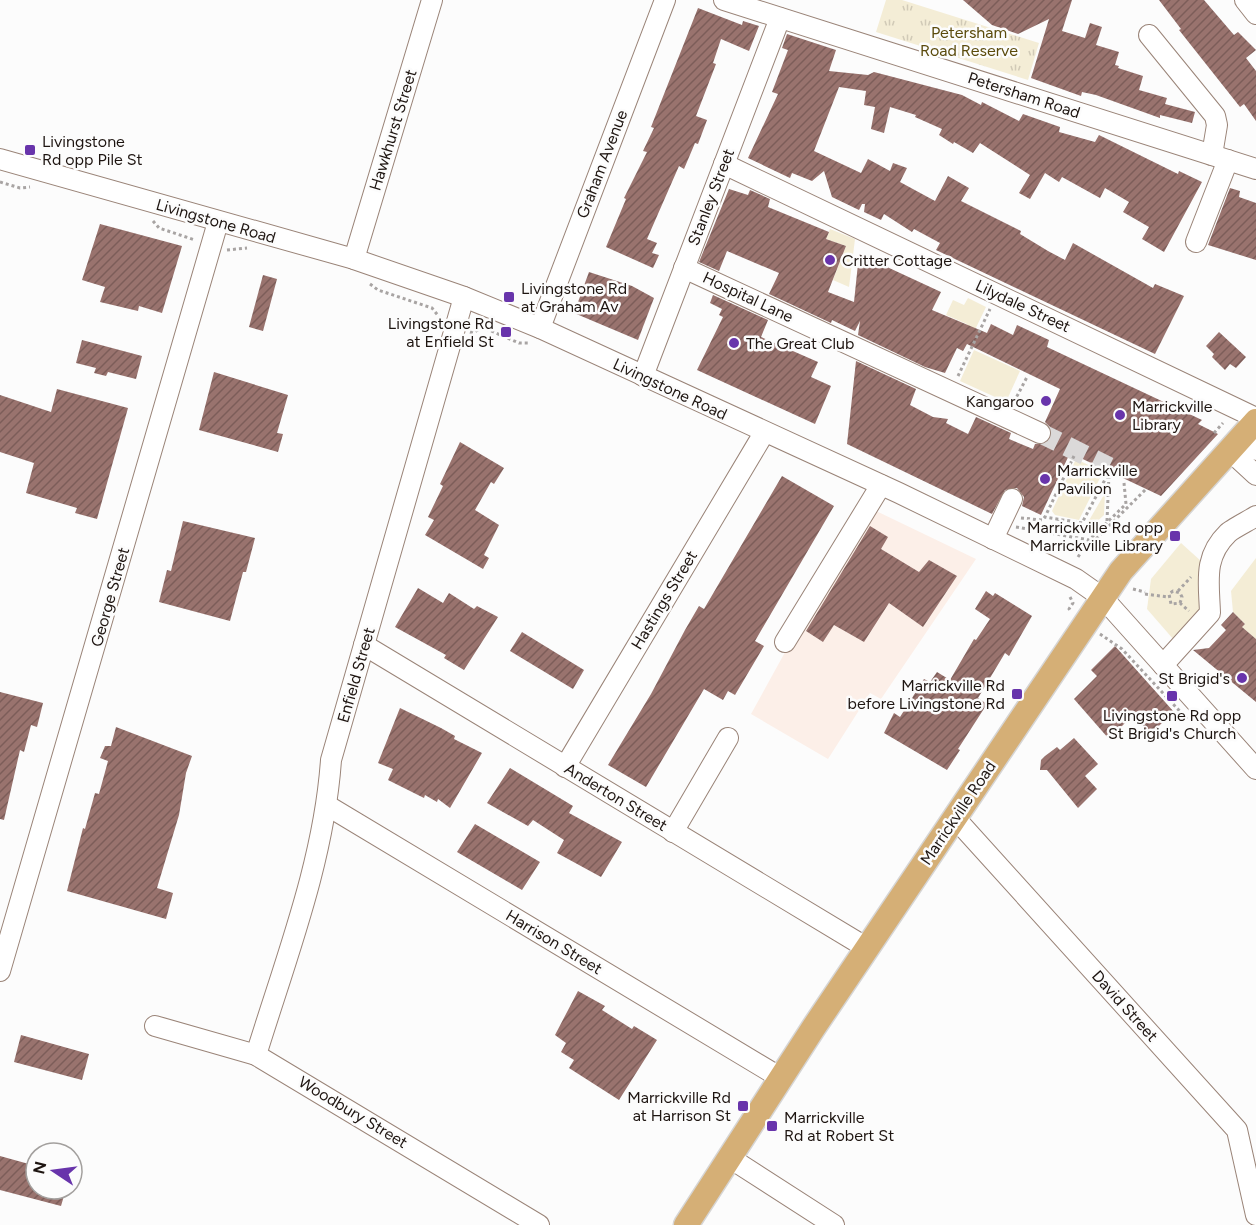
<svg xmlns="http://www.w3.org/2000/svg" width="1256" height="1225" viewBox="0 0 1256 1225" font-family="Figtree,sans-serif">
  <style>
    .built { fill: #fcefe8 }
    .green { fill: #f4edd6 }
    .park { fill: url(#park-tufts) }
    .building { fill: url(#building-hatch) }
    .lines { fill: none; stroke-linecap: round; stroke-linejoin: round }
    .minor-tunnel { stroke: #dbd9d9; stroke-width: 20; stroke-dasharray: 20 10; stroke-linecap: butt }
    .minor-casing { stroke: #9a8478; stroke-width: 22 }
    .major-casing { stroke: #d6d5d4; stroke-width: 27 }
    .path { stroke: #a8a4a3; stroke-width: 3; stroke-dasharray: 3 3; stroke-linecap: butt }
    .minor { stroke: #fff; stroke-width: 20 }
    .major { stroke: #d5af76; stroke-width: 24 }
    .poi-dot { fill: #6834ab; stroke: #fcfcfc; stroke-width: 2 }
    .labels { text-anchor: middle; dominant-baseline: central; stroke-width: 5; stroke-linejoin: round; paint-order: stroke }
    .park-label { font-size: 16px; fill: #5b4b0d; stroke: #fcfcfc }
    .street-label { font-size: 16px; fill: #1e1511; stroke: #fcfcfc }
    .poi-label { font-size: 16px; fill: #1e1511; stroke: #fcfcfc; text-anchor: start }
  </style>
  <defs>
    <pattern id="park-tufts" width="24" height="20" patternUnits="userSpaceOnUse" patternTransform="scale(1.5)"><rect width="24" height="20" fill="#f4edd6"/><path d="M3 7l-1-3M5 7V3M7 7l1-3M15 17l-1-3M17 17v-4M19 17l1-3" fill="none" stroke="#d1cab7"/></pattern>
    <pattern id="building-hatch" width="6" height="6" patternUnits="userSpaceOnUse" patternTransform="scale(1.5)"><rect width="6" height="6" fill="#99736e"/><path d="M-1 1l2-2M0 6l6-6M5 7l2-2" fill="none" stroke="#7c5d59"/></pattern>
  </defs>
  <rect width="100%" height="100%" fill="#fcfcfc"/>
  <path class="built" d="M872,509L976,559L881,699L870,693L828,759L751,714L789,645Z"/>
  <g class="green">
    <path d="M830,229L855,239L849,287L833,280L846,246L826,239Z"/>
    <path d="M968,298L986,307L972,336L967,324L946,315L953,300L964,305Z"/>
    <path d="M974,350L1020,371L1006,402L960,381Z"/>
    <path d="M1076,459L1103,472L1079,520L1055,515L1052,511Z"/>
    <path d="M1105,493L1104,515L1088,530L1084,529Z"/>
    <path d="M1181,543L1202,562V608L1174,640L1147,609L1151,579Z"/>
    <path d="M1256,558V639L1242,627L1245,624L1233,612L1231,591Z"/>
  </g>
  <path class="park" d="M886,0H902L1039,43L1028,80L876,32Z"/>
  <g class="building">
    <path d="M963,0H1072L1062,31L1085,38L1090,23L1102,27L1096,45L1119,52L1115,65L1119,66L1118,68L1143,76L1139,90L1167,98L1165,104L1195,112L1192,123L1160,115V118L1096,95L1082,92L1081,96L1031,78L1049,19L1018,34L992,25Z"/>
    <path d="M1159,0H1204L1234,35L1238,32L1256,50L1246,58L1256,71V121L1244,104L1240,107L1179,30L1181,29Z"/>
    <path d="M698,8L742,25L743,21L759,26L749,51L721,39L713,63L716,64L696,116L707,120L698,144L695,143L684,169L679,166L647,239L657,243L652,253L659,255L653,268L606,247L626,199L624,198L647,152L643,151L654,128L651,127Z"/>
    <path d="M787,34L836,50L829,71L868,75L874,72L962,95L981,105L982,102L1019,121L1023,114L1060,127L1059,132L1095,142L1099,135L1178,174L1179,171L1202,182L1164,252L1142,239L1149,227L1123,212L1129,202L1105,188L1100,198L1062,177L1059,182L1045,173L1030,199L1019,193L1030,175L980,143L973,153L954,142L953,144L939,135L942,129L915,117L916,115L890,107L884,133L871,129L875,107L864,105L866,91L839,87L814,151L861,173L868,159L890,171L893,163L907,168L900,182L935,201L948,176L969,188L961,201L1021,231L1020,234L1048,251L1065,260L1073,243L1153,288L1155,284L1184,296L1155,354L936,250L940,243L914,229L912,232L884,214L881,220L864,212L865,204H862L859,210L832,197L824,171L812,181L792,173L790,178L748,158L778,94L772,92L788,50L782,48Z"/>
    <path d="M1230,188L1240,191L1239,197L1256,203V260L1208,245Z"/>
    <path d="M729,189L748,195L750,190L770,199L768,207L829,232L826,239L846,246L828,292L854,302L859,254L941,292L932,310L987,333L991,324L1013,335L1017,325L1049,340L1047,347L1202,420L1198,424L1218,434L1161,496L1070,453L1041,515L1022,506L1024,497L1017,488L1005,490L992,514L847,444L856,361L916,389L910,405L933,417L948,419L946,423L968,434L976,417L1011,433L1009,439L1033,449L1035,444L1046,443L1051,437L1050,427L1045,422L1060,389L967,344L963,351L957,348L945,373L925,367L858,335L860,321L855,331L832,320L831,323L769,294L779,273L727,251L719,271L699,262Z"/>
    <path d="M100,224L182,246L162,313L139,306L138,311L100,302L105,287L82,280Z"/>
    <path d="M589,272L632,286L654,298L638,340L574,313Z"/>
    <path d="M263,275L277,279L263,331L249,327Z"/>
    <path d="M713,295L768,320L761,337L818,362L811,377L831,386L815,424L697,370L723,317L719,315L722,309L710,303Z"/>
    <path d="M1219,332L1246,357L1236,368L1230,364L1225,370L1212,357L1214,354L1206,346Z"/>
    <path d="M82,340L142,356L136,379L108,372L106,376L94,373L96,368L76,363Z"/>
    <path d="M214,372L288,395L277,433L283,434L278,452L199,430Z"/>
    <path d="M57,389L128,408L97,519L75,513L77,508L26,493L34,463L0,452V395L51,412Z"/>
    <path d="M460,442L504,468L494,484L491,482L475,510L499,525L484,555L489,558L483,569L425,535L434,520L428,517L443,486L440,484Z"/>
    <path d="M782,476L834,506L755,641L764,646L735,695L728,691L723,700L704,689L646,787L608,765L651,694L685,630L699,606L704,609Z"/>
    <path d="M183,521L255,538L246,572H243L230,621L159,602L167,570L171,571Z"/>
    <path d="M870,526L888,537L881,549L919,572L929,560L957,576L923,627L889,603L864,642L834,625L823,642L806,631Z"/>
    <path d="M418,588L443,603L449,593L474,609L477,606L498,617L464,670L444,658L446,655L395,627Z"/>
    <path d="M986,591L993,596L995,593L1032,616L1009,656L1005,653L978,698L987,704L958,749L960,750L947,770L884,733L894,713L900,717L924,679L930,682L937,672L950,680L974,639L976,640L990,619L975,609Z"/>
    <path d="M1233,612L1245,624L1242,627L1256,639V702L1193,650L1209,648L1226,630L1221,625Z"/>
    <path d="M522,632L584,670L573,689L510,651Z"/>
    <path d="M1115,646L1174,712L1150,734L1133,715L1109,739L1074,699L1097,676L1091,670Z"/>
    <path d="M0,692L43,703L37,727L31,725L24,752L20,750L4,820L0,819Z"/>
    <path d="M400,708L441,728L455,736L454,739L482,753L450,808L438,799L437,802L425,795L424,798L388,780L393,769L378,763Z"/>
    <path d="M116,727L192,756L186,773L179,815L157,888L173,893L166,919L67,891L83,828L85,829L95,793L99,794L108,761L100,758L105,746H111Z"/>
    <path d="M1074,738L1098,764L1085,776L1097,789L1078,808L1047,770H1040L1041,760L1045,756L1057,747L1060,750Z"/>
    <path d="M510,768L573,806L569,813L622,842L601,877L557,853L564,840L533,820L528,826L487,803Z"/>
    <path d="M475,824L540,862L522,890L457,852Z"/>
    <path d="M578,991L605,1006L602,1010L632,1029L634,1026L657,1040L619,1100L569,1068L574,1060L561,1052L566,1043L555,1035Z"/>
    <path d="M21,1035L89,1054L82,1080L14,1062Z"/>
    <path d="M0,1156L36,1166V1189H66L61,1206L0,1190Z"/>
  </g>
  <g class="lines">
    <path class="minor-tunnel" d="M1040,433L1109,467"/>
    <g class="minor-casing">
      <g id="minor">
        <path d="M724,0L1256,169"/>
        <path d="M1245,0L1256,14"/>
        <path d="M1149,35L1215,116L1217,125L1212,155"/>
        <path d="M0,159L354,259L464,297L540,328L899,493L1076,579L1103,598L1256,769"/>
        <path d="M724,164L1256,418"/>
        <path d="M1196,242L1228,160"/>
        <path d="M354,259L432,0"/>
        <path d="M684,268L1040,433"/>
        <path d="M540,328L665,0"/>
        <path d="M643,376L780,18"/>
        <path d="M1242,437L1256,450"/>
        <path d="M1230,451L1256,475"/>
        <path d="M993,539L1012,499"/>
        <path d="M785,642L881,485"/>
        <path d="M364,645L867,948"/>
        <path d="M1163,665L1210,613C1209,582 1203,557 1228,533C1232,529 1250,520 1256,516"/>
        <path d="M565,767L764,433"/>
        <path d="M328,806L781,1078"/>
        <path d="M955,818L1237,1130L1256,1215"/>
        <path d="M673,832L728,738"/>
        <path d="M0,971L218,222"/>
        <path d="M155,1026L256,1055L539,1225"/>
        <path d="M256,1055C286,958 324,861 331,760L464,297"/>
        <path d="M730,1158L834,1225"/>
      </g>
    </g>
    <g class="major-casing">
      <path id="major" d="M686,1225L814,1027L1121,571L1256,421"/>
    </g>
    <g class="path">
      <path d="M0,182L20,188L30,187"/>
      <path d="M153,221L159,228L195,240"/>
      <path d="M227,250L247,248"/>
      <path d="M370,284L378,290L432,308L440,318"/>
      <path d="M470,332L473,333L482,327L519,343H530"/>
      <path d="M958,376L990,309"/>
      <path d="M1014,402L1027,377"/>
      <path d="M1214,433L1223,423"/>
      <path d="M1074,456L1045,517L1082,523L1109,472"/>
      <path d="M1021,518L1042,520L1045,517"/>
      <path d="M1107,521L1109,474"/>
      <path d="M1016,527L1089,540"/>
      <path d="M1054,532L1059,520"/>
      <path d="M1087,544L1090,545L1146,489"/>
      <path d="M1078,557L1089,540L1126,504L1124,483"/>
      <path d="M1133,589L1145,592"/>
      <path d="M1178,591L1191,577"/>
      <path d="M1145,594L1168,597"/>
      <path d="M1070,597L1073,603L1069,609L1071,611"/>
      <path d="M1180,603L1182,597L1180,593L1173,591L1169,594L1171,604L1180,603L1189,611"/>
      <path d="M1100,634L1122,649L1187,719"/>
    </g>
    <use href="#minor" class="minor"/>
    <use href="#major" class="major"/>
  </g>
  <g class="poi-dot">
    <rect x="24" y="144" width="12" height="12" rx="3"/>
    <circle cx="830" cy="260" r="6"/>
    <rect x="503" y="291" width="12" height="12" rx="3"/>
    <rect x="500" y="326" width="12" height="12" rx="3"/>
    <circle cx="734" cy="343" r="6"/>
    <circle cx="1046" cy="401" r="6"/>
    <circle cx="1120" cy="415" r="6"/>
    <circle cx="1045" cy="479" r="6"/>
    <rect x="1169" y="530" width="12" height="12" rx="3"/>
    <circle cx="1242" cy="678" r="6"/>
    <rect x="1011" y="688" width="12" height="12" rx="3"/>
    <rect x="1166" y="690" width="12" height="12" rx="3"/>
    <rect x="737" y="1100" width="12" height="12" rx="3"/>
    <rect x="766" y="1120" width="12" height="12" rx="3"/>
  </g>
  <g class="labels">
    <g class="park-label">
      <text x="969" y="32">Petersham<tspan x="969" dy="18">Road Reserve</tspan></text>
    </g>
    <g class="street-label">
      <text transform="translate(1024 95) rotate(18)">Petersham Road</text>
      <text transform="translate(393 130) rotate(-73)">Hawkhurst Street</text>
      <text transform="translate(602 164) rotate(-69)">Graham Avenue</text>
      <text transform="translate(711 197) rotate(-69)">Stanley Street</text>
      <text transform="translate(216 221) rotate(16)">Livingstone Road</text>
      <text transform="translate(748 297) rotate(25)">Hospital Lane</text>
      <text transform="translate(1023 306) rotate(25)">Lilydale Street</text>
      <text transform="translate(670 389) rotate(25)">Livingstone Road</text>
      <text transform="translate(110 597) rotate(-74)">George Street</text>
      <text transform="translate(664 600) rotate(-59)">Hastings Street</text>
      <text transform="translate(356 675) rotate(-74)">Enfield Street</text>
      <text transform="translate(616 797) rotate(31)">Anderton Street</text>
      <text transform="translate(958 813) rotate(-56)">Marrickville Road</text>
      <text transform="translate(554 942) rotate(31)">Harrison Street</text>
      <text transform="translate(1125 1006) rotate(48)">David Street</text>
      <text transform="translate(353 1112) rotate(31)">Woodbury Street</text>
    </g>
    <g class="poi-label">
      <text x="42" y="141">Livingstone<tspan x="42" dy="18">Rd opp Pile St</tspan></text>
      <text x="842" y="260">Critter Cottage</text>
      <text x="521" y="288">Livingstone Rd<tspan x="521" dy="18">at Graham Av</tspan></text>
      <text x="494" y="323" text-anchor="end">Livingstone Rd<tspan x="494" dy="18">at Enfield St</tspan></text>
      <text x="746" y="343">The Great Club</text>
      <text x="1034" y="401" text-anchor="end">Kangaroo</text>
      <text x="1132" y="406">Marrickville<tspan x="1132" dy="18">Library</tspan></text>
      <text x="1057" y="470">Marrickville<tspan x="1057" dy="18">Pavilion</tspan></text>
      <text x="1163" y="527" text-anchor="end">Marrickville Rd opp<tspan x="1163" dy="18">Marrickville Library</tspan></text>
      <text x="1230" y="678" text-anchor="end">St Brigid's</text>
      <text x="1005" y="685" text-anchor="end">Marrickville Rd<tspan x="1005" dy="18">before Livingstone Rd</tspan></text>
      <text x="1172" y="715" text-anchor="middle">Livingstone Rd opp<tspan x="1172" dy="18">St Brigid's Church</tspan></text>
      <text x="731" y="1097" text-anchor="end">Marrickville Rd<tspan x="731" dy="18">at Harrison St</tspan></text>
      <text x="784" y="1117">Marrickville<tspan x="784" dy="18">Rd at Robert St</tspan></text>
    </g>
  </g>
  <g transform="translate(54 1171) rotate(283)"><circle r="28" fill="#fcfcfc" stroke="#a3a09e" stroke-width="1.5"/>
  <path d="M0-4.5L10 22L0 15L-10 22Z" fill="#6834ab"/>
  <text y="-9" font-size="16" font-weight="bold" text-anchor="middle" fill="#1e1511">N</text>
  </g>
</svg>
